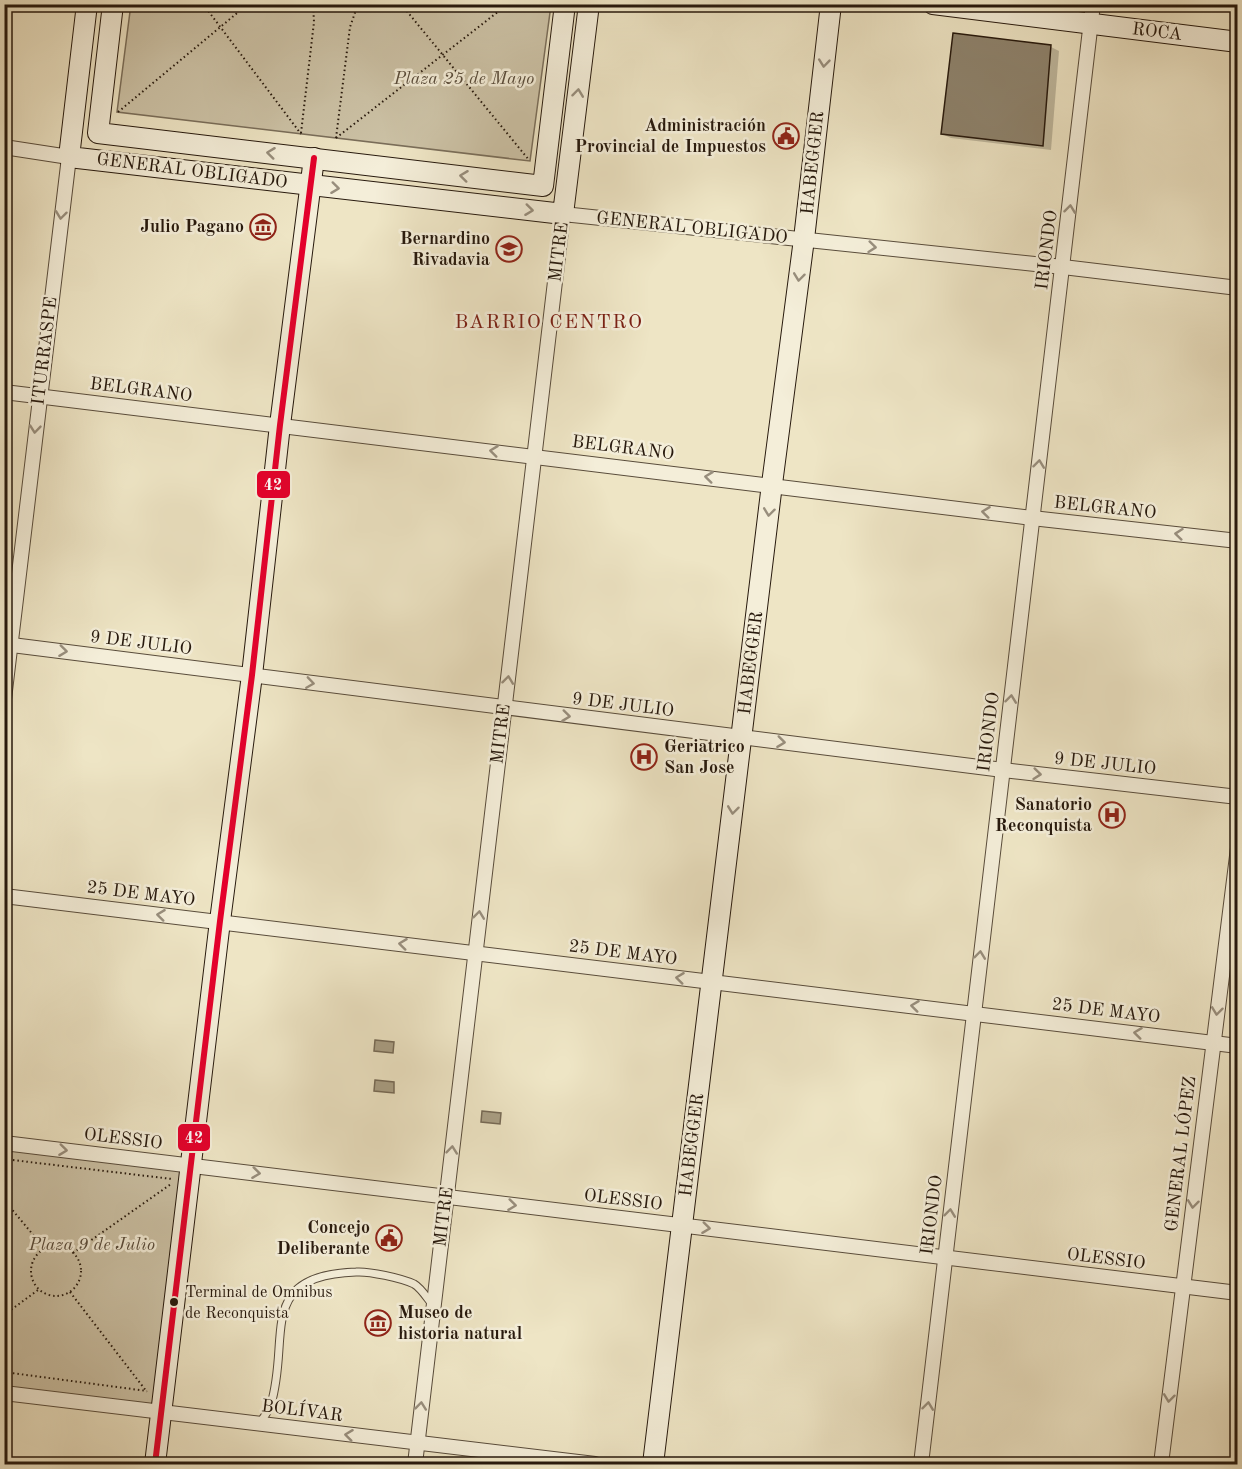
<svg xmlns="http://www.w3.org/2000/svg" width="1242" height="1469" viewBox="0 0 1242 1469" font-family="'Old Standard TT',serif">
  <style>
    .green { fill: #ccc2a6; stroke: #7a6e5a; stroke-width: 1.5 }
    .water { fill: #aaa086; stroke: #766a56; stroke-width: 1.5 }
    .shadow { fill: #0003 }
    .building { fill: #8e836d; stroke: #27190d; stroke-width: 1.5 }
    .lines { fill: none; stroke-linecap: round; stroke-linejoin: round }
    .lane-casing { stroke: #594c3b; stroke-width: 9 }
    .street-casing { stroke: #594c3b; stroke-width: 16 }
    .secondary-casing { stroke: #27190d; stroke-width: 22 }
    .path { stroke: #27190d; stroke-width: 2; stroke-dasharray: 1.5 3; stroke-linecap: butt }
    .lane { stroke: #f4eed9; stroke-width: 7 }
    .street { stroke: #f4eed9; stroke-width: 14 }
    .secondary { stroke: #f4eed9; stroke-width: 20 }
    .bus-1-casing { stroke: #f4eed9; stroke-width: 10 }
    .bus-1 { stroke: #e4002b; stroke-width: 6 }
    .oneway { stroke: #988e7d }
    .bus-dot { fill: #27190d; stroke: #f4eed9; stroke-width: 2 }
    .labels { text-anchor: middle; dominant-baseline: central; stroke-width: 5; stroke-linejoin: round; paint-order: stroke }
    .bus-label { font-size: 16px; fill: #27190d; stroke: #f4eed9; text-anchor: start }
    .street-label { font-size: 18px; fill: #27190d; stroke: #f4eed9 }
    .park-label { font-size: 18px; font-style: italic; fill: #594c3b; stroke: #f4eed9 }
    .poi-label { font-size: 18px; font-weight: bold; fill: #27190d; stroke: #f4eed9; text-anchor: end }
    .neighbourhood-label { font-size: 20px; letter-spacing: 1.5px; fill: #7a1f14; stroke: #f4eed9 }
    .line-badge { stroke: #f4eed9; stroke-width: 2 }
    .badge-label { font-size: 16px; text-anchor: middle; font-weight: bold; fill: #fff }
  </style>
  <rect width="100%" height="100%" fill="#eee5c5"/>
  <filter id="stains"><feTurbulence type="fractalNoise" baseFrequency=".00333" numOctaves="4"/><feColorMatrix values="0 0 0 0 .2 0 0 0 0 .09 0 0 0 0 .02 0 0 0 .5 -.17"/></filter>
  <radialGradient id="worn" r=".72"><stop offset=".6" stop-color="#630" stop-opacity="0"/><stop offset="1" stop-color="#630" stop-opacity=".3"/></radialGradient>
  <g class="green">
    <path d="M131,4L551,5L530,161L117,112Z"/>
    <path d="M5,1143L191,1165L161,1412L5,1393Z"/>
  </g>
  <g class="water">
    <path d="M375,1040L394,1042L393,1053L374,1051Z"/>
    <path d="M375,1080L394,1082V1093L374,1091Z"/>
    <path d="M482,1111L501,1113L500,1124L481,1122Z"/>
  </g>
  <path class="shadow" d="M954,35L1051,47L1059,51L1051,150L951,138L942,134Z"/>
  <path class="building" d="M953,33L1051,45L1043,146L941,134Z"/>
  <g class="lines">
    <g class="lane-casing">
      <path id="lane" d="M259,1424C263,1418 269,1411 271,1404C291,1338 255,1275 356,1272C369,1271 401,1278 414,1284C421,1288 427,1298 432,1304"/>
    </g>
    <g class="street-casing">
      <g id="street">
        <path d="M4,147L69,157L4,699"/>
        <path d="M4,392L1032,518L1238,541"/>
        <path d="M4,644L1003,770L1238,797"/>
        <path d="M4,896L1238,1046"/>
        <path d="M4,1143L1238,1293"/>
        <path d="M4,1393L595,1464"/>
        <path d="M415,1464L563,214L1063,267L1238,288"/>
        <path d="M921,1464L1093,4"/>
        <path d="M1161,1464L1238,848"/>
      </g>
    </g>
    <g class="secondary-casing">
      <g id="secondary">
        <path d="M87,4L69,157L563,214L589,4"/>
        <path d="M113,4L98,133L543,186L565,4"/>
        <path d="M933,4L1238,42"/>
        <path d="M155,1464L220,921L252,675L280,425L314,158"/>
        <path d="M653,1464L772,484L804,239L831,4"/>
      </g>
    </g>
    <g class="path">
      <path d="M203,4L301,134"/>
      <path d="M401,4L529,160"/>
      <path d="M118,112L248,4"/>
      <path d="M301,133L314,22L313,4"/>
      <path d="M336,138L508,4"/>
      <path d="M336,138L350,27L358,4"/>
      <path d="M4,1159L172,1179"/>
      <path d="M4,1200L45,1249"/>
      <circle cx="56" cy="1271" r="25"/>
      <path d="M73,1253L171,1184"/>
      <path d="M70,1292L147,1392"/>
      <path d="M4,1315L38,1290"/>
      <path d="M4,1372L147,1391"/>
    </g>
    <use href="#lane" class="lane"/>
    <use href="#street" class="street"/>
    <use href="#secondary" class="secondary"/>
    <g class="bus-1-casing">
      <path id="bus-1" d="M155,1464L220,921L252,675L280,425L314,158"/>
    </g>
    <use href="#bus-1" class="bus-1"/>
  </g>
  <defs><path id="oneway-chevron" d="M-2-3.5L2.5 0L-2 3.5" fill="none" stroke-width="1.6" stroke-linecap="round" stroke-linejoin="round" transform="scale(1.5)"/></defs>
  <g class="oneway">
    <use href="#oneway-chevron" transform="translate(824 63) rotate(96)"/>
    <use href="#oneway-chevron" transform="translate(578 93) rotate(-83)"/>
    <use href="#oneway-chevron" transform="translate(271 153) rotate(-173)"/>
    <use href="#oneway-chevron" transform="translate(464 176) rotate(-173)"/>
    <use href="#oneway-chevron" transform="translate(335 188) rotate(7)"/>
    <use href="#oneway-chevron" transform="translate(1070 209) rotate(-83)"/>
    <use href="#oneway-chevron" transform="translate(529 210) rotate(7)"/>
    <use href="#oneway-chevron" transform="translate(61 215) rotate(97)"/>
    <use href="#oneway-chevron" transform="translate(872 247) rotate(6)"/>
    <use href="#oneway-chevron" transform="translate(799 277) rotate(97)"/>
    <use href="#oneway-chevron" transform="translate(35 429) rotate(96)"/>
    <use href="#oneway-chevron" transform="translate(494 451) rotate(-173)"/>
    <use href="#oneway-chevron" transform="translate(1039 464) rotate(-83)"/>
    <use href="#oneway-chevron" transform="translate(709 477) rotate(-173)"/>
    <use href="#oneway-chevron" transform="translate(769 512) rotate(97)"/>
    <use href="#oneway-chevron" transform="translate(986 512) rotate(-173)"/>
    <use href="#oneway-chevron" transform="translate(1179 534) rotate(-174)"/>
    <use href="#oneway-chevron" transform="translate(63 651) rotate(7)"/>
    <use href="#oneway-chevron" transform="translate(508 680) rotate(-83)"/>
    <use href="#oneway-chevron" transform="translate(310 683) rotate(8)"/>
    <use href="#oneway-chevron" transform="translate(1011 699) rotate(-83)"/>
    <use href="#oneway-chevron" transform="translate(566 716) rotate(7)"/>
    <use href="#oneway-chevron" transform="translate(781 742) rotate(7)"/>
    <use href="#oneway-chevron" transform="translate(1037 774) rotate(6)"/>
    <use href="#oneway-chevron" transform="translate(733 810) rotate(97)"/>
    <use href="#oneway-chevron" transform="translate(161 915) rotate(-173)"/>
    <use href="#oneway-chevron" transform="translate(479 915) rotate(-83)"/>
    <use href="#oneway-chevron" transform="translate(403 944) rotate(-173)"/>
    <use href="#oneway-chevron" transform="translate(980 955) rotate(-83)"/>
    <use href="#oneway-chevron" transform="translate(680 978) rotate(-173)"/>
    <use href="#oneway-chevron" transform="translate(915 1006) rotate(-173)"/>
    <use href="#oneway-chevron" transform="translate(1217 1011) rotate(97)"/>
    <use href="#oneway-chevron" transform="translate(1138 1033) rotate(-173)"/>
    <use href="#oneway-chevron" transform="translate(63 1150) rotate(7)"/>
    <use href="#oneway-chevron" transform="translate(452 1150) rotate(-84)"/>
    <use href="#oneway-chevron" transform="translate(256 1173) rotate(7)"/>
    <use href="#oneway-chevron" transform="translate(1193 1204) rotate(97)"/>
    <use href="#oneway-chevron" transform="translate(512 1205) rotate(7)"/>
    <use href="#oneway-chevron" transform="translate(950 1213) rotate(-83)"/>
    <use href="#oneway-chevron" transform="translate(706 1228) rotate(7)"/>
    <use href="#oneway-chevron" transform="translate(1169 1398) rotate(97)"/>
    <use href="#oneway-chevron" transform="translate(421 1406) rotate(-84)"/>
    <use href="#oneway-chevron" transform="translate(928 1406) rotate(-83)"/>
    <use href="#oneway-chevron" transform="translate(349 1435) rotate(-173)"/>
  </g>
  <defs>
    <g id="civic-ring" transform="scale(1.35)"><circle r="9.5" fill="#f4eed9" stroke="#8f2418" stroke-width="1.5"/><path d="M-.6-6.5H3V-4.5H.6V-3L4-1V1h2V6H-6V1h2V-1L-.6-3ZM-1.2 2.5V6h2.4V2.5Z" fill="#8f2418"/></g>
    <g id="museum-ring" transform="scale(1.35)"><circle r="9.5" fill="#f4eed9" stroke="#8f2418" stroke-width="1.5"/><path d="M0-6L6-3V-2H-6V-3ZM-5-1h2V3h-2ZM-1-1h2V3h-2ZM3-1h2V3H3ZM-6 4H6V6H-6Z" fill="#8f2418"/></g>
    <g id="school-ring" transform="scale(1.35)"><circle r="9.5" fill="#f4eed9" stroke="#8f2418" stroke-width="1.5"/><path d="M0-5L7-2L0 1L-7-2ZM-4 1L0 2.5L4 1V4Q0 6-4 4Z" fill="#8f2418"/></g>
    <g id="hospital-ring" transform="scale(1.35)"><circle r="9.5" fill="#f4eed9" stroke="#8f2418" stroke-width="1.5"/><path d="M-5-5h3v3.5h4V-5h3V5h-3V1.5h-4V5h-3Z" fill="#8f2418"/></g>
  </defs>
  <g fill-rule="evenodd">
    <use href="#civic-ring" x="786" y="136"/>
    <use href="#museum-ring" x="263" y="227"/>
    <use href="#school-ring" x="509" y="249"/>
    <use href="#hospital-ring" x="644" y="757"/>
    <use href="#hospital-ring" x="1112" y="815"/>
    <use href="#civic-ring" x="389" y="1238"/>
    <use href="#museum-ring" x="378" y="1323"/>
  </g>
  <circle class="bus-dot" cx="174" cy="1302" r="5"/>
  <g class="labels">
    <g class="bus-label">
      <text x="185" y="1293">Terminal de Omnibus<tspan x="185" dy="21">de Reconquista</tspan></text>
    </g>
    <g class="street-label">
      <text transform="translate(1157 32) rotate(7)">ROCA</text>
      <text transform="translate(813 163) rotate(-84)">HABEGGER</text>
      <text transform="translate(192 171) rotate(7)">GENERAL OBLIGADO</text>
      <text transform="translate(692 228) rotate(6)">GENERAL OBLIGADO</text>
      <text transform="translate(1047 250) rotate(-83)">IRIONDO</text>
      <text transform="translate(559 252) rotate(-83)">MITRE</text>
      <text transform="translate(45 351) rotate(-83)">ITURRASPE</text>
      <text transform="translate(141 390) rotate(7)">BELGRANO</text>
      <text transform="translate(623 448) rotate(7)">BELGRANO</text>
      <text transform="translate(1105 508) rotate(6)">BELGRANO</text>
      <text transform="translate(141 643) rotate(7)">9 DE JULIO</text>
      <text transform="translate(751 663) rotate(-83)">HABEGGER</text>
      <text transform="translate(623 705) rotate(7)">9 DE JULIO</text>
      <text transform="translate(989 732) rotate(-83)">IRIONDO</text>
      <text transform="translate(501 734) rotate(-83)">MITRE</text>
      <text transform="translate(1105 764) rotate(6)">9 DE JULIO</text>
      <text transform="translate(141 894) rotate(7)">25 DE MAYO</text>
      <text transform="translate(623 953) rotate(7)">25 DE MAYO</text>
      <text transform="translate(1106 1011) rotate(7)">25 DE MAYO</text>
      <text transform="translate(123 1139) rotate(7)">OLESSIO</text>
      <text transform="translate(692 1145) rotate(-83)">HABEGGER</text>
      <text transform="translate(1181 1154) rotate(-83)">GENERAL LÓPEZ</text>
      <text transform="translate(623 1200) rotate(7)">OLESSIO</text>
      <text transform="translate(932 1215) rotate(-83)">IRIONDO</text>
      <text transform="translate(444 1217) rotate(-83)">MITRE</text>
      <text transform="translate(1106 1259) rotate(7)">OLESSIO</text>
      <text transform="translate(302 1411) rotate(7)">BOLÍVAR</text>
    </g>
    <g class="park-label">
      <text x="464" y="79">Plaza 25 de Mayo</text>
      <text x="92" y="1245">Plaza 9 de Julio</text>
    </g>
    <g class="poi-label">
      <text x="766" y="126">Administración<tspan x="766" dy="21">Provincial de Impuestos</tspan></text>
      <text x="244" y="227">Julio Pagano</text>
      <text x="490" y="239">Bernardino<tspan x="490" dy="21">Rivadavia</tspan></text>
      <text x="664" y="747" text-anchor="start">Geriatrico<tspan x="664" dy="21">San Jose</tspan></text>
      <text x="1092" y="805">Sanatorio<tspan x="1092" dy="21">Reconquista</tspan></text>
      <text x="370" y="1228">Concejo<tspan x="370" dy="21">Deliberante</tspan></text>
      <text x="398" y="1313" text-anchor="start">Museo de<tspan x="398" dy="21">historia natural</tspan></text>
    </g>
    <g class="neighbourhood-label">
      <text x="549" y="323">BARRIO CENTRO</text>
    </g>
  </g>
  <g class="line-badge">
    <rect x="256" y="470" width="35" height="29" rx="6" fill="#e4002b"/>
    <rect x="177" y="1123" width="34" height="29" rx="6" fill="#e4002b"/>
  </g>
  <g class="badge-label">
    <text x="273" y="490">42</text>
    <text x="194" y="1143">42</text>
  </g>
  <rect width="1242" height="1469" fill="none" stroke="#eee5c5" stroke-width="24"/>
  <rect x="6" y="6" width="1230" height="1457" fill="none" stroke="#27190d" stroke-width="3"/>
  <rect x="12" y="12" width="1218" height="1445" fill="none" stroke="#27190d" stroke-width="1.5"/>
  <rect width="100%" height="100%" filter="url(#stains)"/>
  <rect width="100%" height="100%" fill="url(#worn)"/>
</svg>
